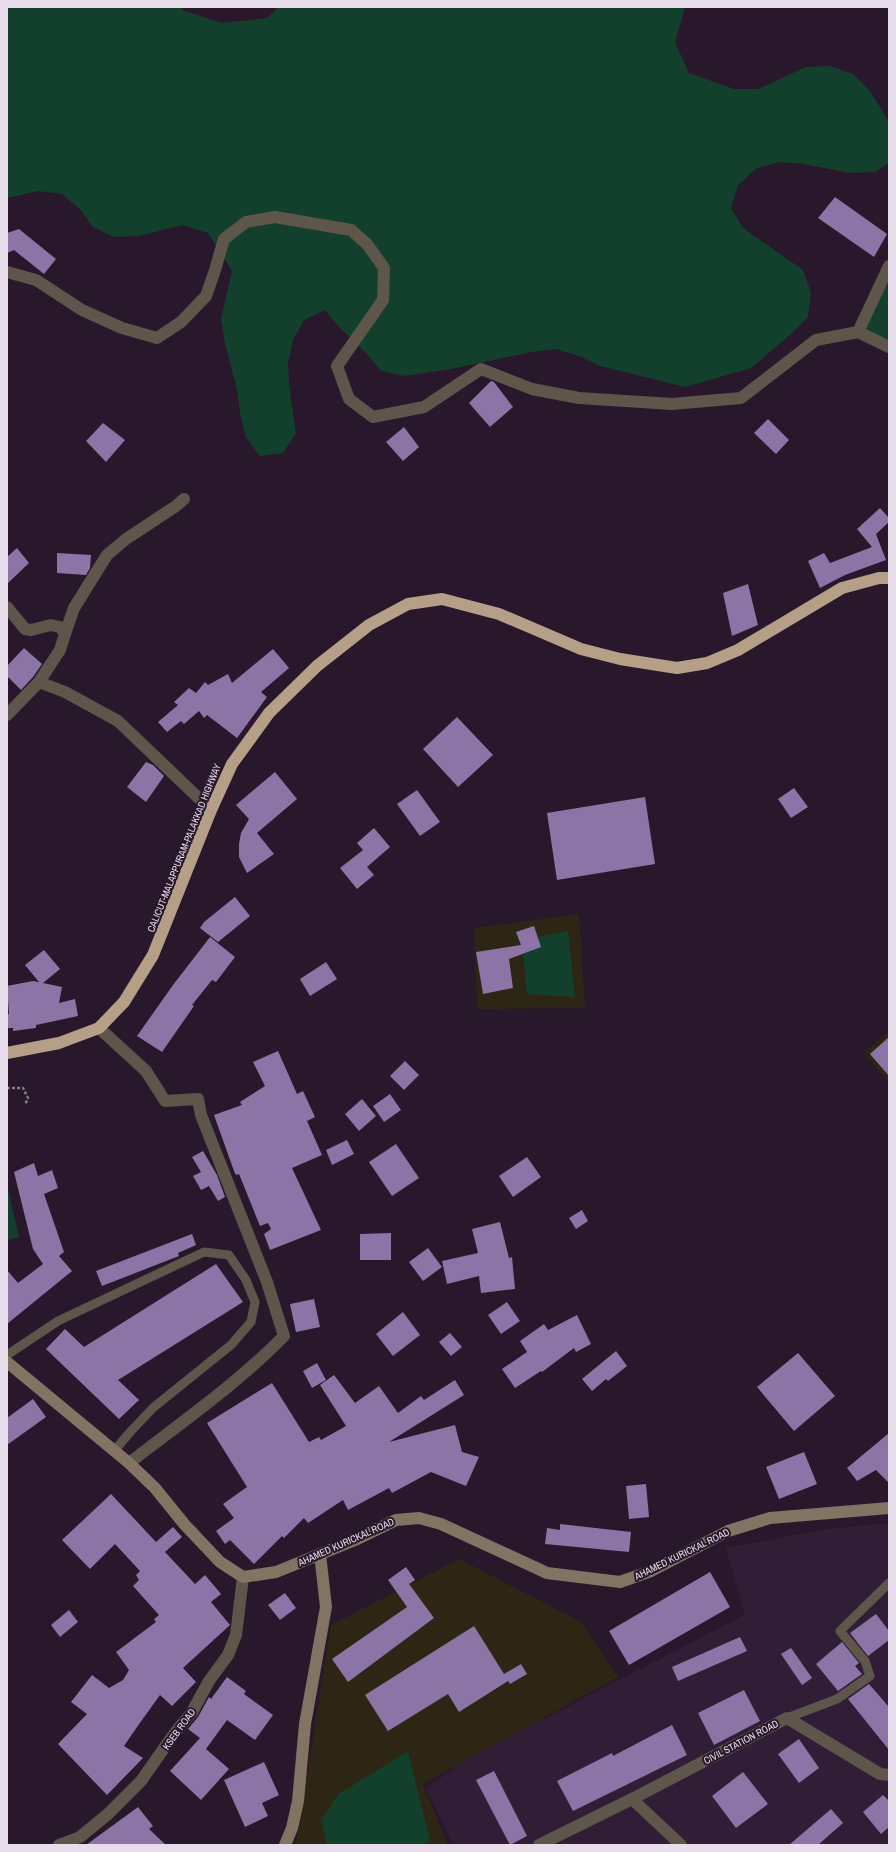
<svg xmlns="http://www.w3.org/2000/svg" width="896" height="1852" viewBox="0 0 896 1852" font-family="'Archivo Narrow',sans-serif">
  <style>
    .built { fill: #321d37 }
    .education { fill: #2d2615 }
    .green { fill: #12402c }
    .building { fill: #8c74a7 }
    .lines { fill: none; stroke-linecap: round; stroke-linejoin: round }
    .path { stroke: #887a8b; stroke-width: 2.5; stroke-dasharray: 3 2; stroke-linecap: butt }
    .lane { stroke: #5e554b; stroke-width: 9 }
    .street { stroke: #5e554b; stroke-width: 12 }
    .secondary { stroke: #827363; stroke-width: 12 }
    .highway { stroke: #b69f87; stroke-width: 12 }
    .labels { text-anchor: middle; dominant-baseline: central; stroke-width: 4; stroke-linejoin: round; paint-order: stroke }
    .street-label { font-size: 10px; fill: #e8ddea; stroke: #29182c }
  </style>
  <rect width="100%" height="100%" fill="#29182c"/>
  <path class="built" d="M889,1523V1845H453L426,1789L468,1758L745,1615L726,1548L827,1529Z"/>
  <g class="education">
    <path d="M579,914L585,1008L477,1009L474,928Z"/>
    <path d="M889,1031V1083L864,1053Z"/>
    <path d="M459,1559L581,1622L618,1677L423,1784L448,1845H296L331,1625Z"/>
  </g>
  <g class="green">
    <path d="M7,7H181L182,10L222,23L268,18L278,7H685L675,42L689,73L734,89H758L806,67L830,66L853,74L870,91L889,122V163L875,172L850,173L803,164L779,162L757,168L738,185L731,208L743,228L803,270L811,293L808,317L791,334L751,368L685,387L600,366L579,356L556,349L532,352L451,369L404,376L381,371L366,353L340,328L325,310L304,320L293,340L288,363L289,386L296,433L283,453L260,456L246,437L240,413L237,389L225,343L221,318L232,271L208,233L182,225L138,236L114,237L93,227L80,209L62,194L38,191L7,198Z"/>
    <path d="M889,275V342L862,330Z"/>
    <path d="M568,931L575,997L527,994L522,940Z"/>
    <path d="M7,1186L19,1237L7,1240Z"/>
    <path d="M408,1751L430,1840L424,1845H327L321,1820L339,1794Z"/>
  </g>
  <g class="building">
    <path d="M835,197L887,234L874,257L818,218Z"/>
    <path d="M19,229L56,259L44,274L14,250L7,253V233Z"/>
    <path d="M491,381L494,382L513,407L490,427L469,403Z"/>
    <path d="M768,419L789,440L776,454L754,433Z"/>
    <path d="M103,423L125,440L106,462L86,441Z"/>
    <path d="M404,427L419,447L403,461L386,442Z"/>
    <path d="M880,508L889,518V522L876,534L886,560L845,575L820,588L808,561L824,553L830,563L872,547L857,529Z"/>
    <path d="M17,548L29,563L7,584V557Z"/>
    <path d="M57,553L91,555L90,568L86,575L57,573Z"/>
    <path d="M748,584L758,625L732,636L723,593Z"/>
    <path d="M24,648L42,664L33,677L21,690L7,676V666Z"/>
    <path d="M273,649L289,668L261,692L267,697L237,738L207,715L204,718L199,711L184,724L181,721L167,732L158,722L178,705L174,702L189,688L196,693L205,682L208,685L228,674L232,683Z"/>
    <path d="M457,717L493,755L458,787L423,749Z"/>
    <path d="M146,762L153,765L164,776L146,802L127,787Z"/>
    <path d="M275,772L297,799L257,833L274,854L247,873L239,857V844L241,833L249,819L236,805Z"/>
    <path d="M794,788L808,807L791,818L778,799Z"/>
    <path d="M417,790L440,822L420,836L397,804Z"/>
    <path d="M645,797L655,864L557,880L547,813Z"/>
    <path d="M374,828L390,847L367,867L374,875L357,889L340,868L363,850L357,843Z"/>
    <path d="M235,897L250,916L218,942L200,928L204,922Z"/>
    <path d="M534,926L541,947L509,959L513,988L483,994L476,952L521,945L516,932Z"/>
    <path d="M210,937L235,957L216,982L212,980L192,1005L194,1006L162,1052L137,1036L173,985Z"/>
    <path d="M44,950L60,969L43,983L62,987L59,1003L75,999L78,1016L36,1025V1028L13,1031V1028H7V1014H9L7,986L33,981L39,982L25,965Z"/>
    <path d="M326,962L337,979L310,996L300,979Z"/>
    <path d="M889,1037V1076L870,1054Z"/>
    <path d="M278,1051L297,1094L303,1091L315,1117L307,1121L322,1155L292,1168L321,1230L270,1250L264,1234L271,1229L268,1223L260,1226L239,1174L236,1175L234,1171L214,1115L242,1105L240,1102L265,1086L253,1062Z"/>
    <path d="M405,1061L419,1075L404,1090L390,1076Z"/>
    <path d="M390,1094L401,1110L384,1122L373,1106Z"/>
    <path d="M362,1099L376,1116L359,1131L345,1114Z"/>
    <path d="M347,1140L354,1154L332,1165L326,1150Z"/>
    <path d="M396,1144L419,1178L392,1196L369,1162Z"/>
    <path d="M203,1151L217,1175L225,1197L218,1201L209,1186L201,1190L193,1176L201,1172L192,1157Z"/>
    <path d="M527,1157L541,1177L513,1197L499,1176Z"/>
    <path d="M34,1163L38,1176L52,1170L58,1188L44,1194L64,1252L59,1256L72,1271L7,1324V1270L18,1283L43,1264L33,1249L14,1172Z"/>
    <path d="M582,1210L588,1221L576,1229L569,1218Z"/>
    <path d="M500,1222L509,1258L512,1257L515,1289L481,1293L479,1276L447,1284L442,1261L478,1253L472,1229Z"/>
    <path d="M391,1233V1260H360V1234Z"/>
    <path d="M192,1234L196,1245L178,1253L179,1256L102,1286L96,1271Z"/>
    <path d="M428,1248L442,1267L423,1281L409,1262Z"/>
    <path d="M216,1264L243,1302L118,1380L139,1400L119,1419L46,1349L65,1329L84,1347Z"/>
    <path d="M314,1299L320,1327L296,1332L290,1304Z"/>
    <path d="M507,1302L520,1321L501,1334L488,1315Z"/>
    <path d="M403,1312L420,1335L393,1356L376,1334Z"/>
    <path d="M577,1315L591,1344L576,1352L574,1348L542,1372L541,1371L515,1388L502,1369L527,1352L520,1341L544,1324L548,1330Z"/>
    <path d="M450,1333L462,1347L451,1356L439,1342Z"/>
    <path d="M616,1351L627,1366L608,1381L606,1379L592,1391L582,1379Z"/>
    <path d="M798,1353L835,1396L794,1431L757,1387Z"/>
    <path d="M317,1363L326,1380L312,1388L303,1371Z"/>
    <path d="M334,1375L355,1403L379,1386L398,1413L421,1396L424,1400L455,1380L464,1395L389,1442L455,1425L462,1452L479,1457L466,1486L431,1472L392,1493L389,1488L348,1510L343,1500L308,1523L304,1518L284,1538L282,1536L254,1564L230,1540L225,1544L216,1531L234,1518L223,1504L247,1487L207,1423L272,1383L309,1442L319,1437L321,1440L346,1426L320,1385Z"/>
    <path d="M33,1399L46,1417L7,1445V1418Z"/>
    <path d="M889,1433V1483L876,1470L857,1481L847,1468Z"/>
    <path d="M804,1452L817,1484L779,1499L766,1467Z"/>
    <path d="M646,1484L649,1517L629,1519L626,1486Z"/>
    <path d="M111,1494L156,1542L173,1527L182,1537L165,1552L195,1584L205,1575L221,1594L211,1602L230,1625L183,1668L196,1682L172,1706L160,1695L137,1727L124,1746L143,1758L107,1795L58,1744L87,1714L71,1702L92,1675L109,1688L123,1680L129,1670L116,1652L156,1622L154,1619L159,1615L133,1586L139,1580L136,1575L140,1571L115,1544L90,1569L62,1540Z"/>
    <path d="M560,1524L631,1532L629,1552L545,1544L547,1528L560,1530Z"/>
    <path d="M406,1567L415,1580L409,1584L434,1618L348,1682L332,1659L407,1607L388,1580Z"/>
    <path d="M710,1572L730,1607L629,1665L609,1631Z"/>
    <path d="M285,1593L296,1608L280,1620L268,1605Z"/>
    <path d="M69,1610L78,1622L60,1637L51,1625Z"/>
    <path d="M876,1614L889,1631V1640L868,1656L850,1633Z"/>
    <path d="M474,1626L504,1674L521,1664L527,1674L510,1684L508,1681L459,1712L448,1694L388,1731L365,1695Z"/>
    <path d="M740,1637L747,1651L678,1681L672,1667Z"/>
    <path d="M842,1642L859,1663L855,1666L862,1674L838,1691L816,1664Z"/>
    <path d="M791,1648L812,1678L802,1685L781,1654Z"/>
    <path d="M227,1677L246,1691L244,1694L273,1715L255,1740L227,1720L206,1749L229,1769L201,1800L170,1771L200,1738L188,1729L198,1717L209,1697L211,1699Z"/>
    <path d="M869,1684L889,1707V1750L848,1699Z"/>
    <path d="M744,1690L760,1721L714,1745L698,1713Z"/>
    <path d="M672,1725L687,1755L573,1811L557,1781L612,1753L613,1756Z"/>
    <path d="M799,1739L819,1768L799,1783L778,1754Z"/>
    <path d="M264,1762L279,1795L262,1803L268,1816L245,1827L224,1780Z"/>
    <path d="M494,1771L527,1836L510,1845L476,1780Z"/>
    <path d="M743,1772L768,1804L736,1828L712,1796Z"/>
    <path d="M883,1795L889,1801V1827L881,1834L863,1812Z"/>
    <path d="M138,1807L153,1826L149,1829L166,1845H86Z"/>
    <path d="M831,1809L843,1823L818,1845H789Z"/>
  </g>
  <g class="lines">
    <path class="path" d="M7,1088H23L28,1098L25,1105"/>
    <g class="lane">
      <path d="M7,1355L58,1321L204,1252L229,1255L246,1280L255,1302L251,1322L231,1345L154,1407L131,1431L114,1451"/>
      <path d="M787,1718L837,1699L870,1676L865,1661L840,1631L889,1583"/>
    </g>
    <g class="street">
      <path d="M7,272L36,280L82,310L122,328L157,338L181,322L206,296L215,270L224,239L246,222L275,217L351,230L367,244L384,268L383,300L337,366L349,399L373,417L424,407L481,369L532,389L579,398L672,404L741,398L816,340L858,332"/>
      <path d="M858,332L889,266"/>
      <path d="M858,332L889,347"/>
      <path d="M7,607L25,629L31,630L51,625L60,627L65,634L60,650L39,682L65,692L118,721L211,810"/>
      <path d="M65,634L74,608L107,555L126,539L176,506L184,499"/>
      <path d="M7,715L39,682"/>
      <path d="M99,1028L146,1071L165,1101L198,1099L201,1115L267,1282L284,1336C238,1383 182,1422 129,1463"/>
      <path d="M632,1799L681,1845"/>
      <path d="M59,1845L80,1837L108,1814L141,1781L174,1734L192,1712L209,1681L228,1655L236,1635L243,1577"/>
      <path d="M539,1845L632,1799L787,1718L880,1774L889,1775"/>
    </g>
    <g class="secondary">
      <path d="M7,1362L129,1463L155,1488L185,1525L220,1562L243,1577L276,1572L355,1540L396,1520L419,1518L441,1524L547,1573L620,1582L651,1571L728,1531L770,1518L889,1508"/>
      <path d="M285,1845L292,1828L298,1801L305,1724L326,1607L320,1554"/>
    </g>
    <path class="highway" d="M7,1053L59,1043L99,1028L124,1002L153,955L211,810L232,764L269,713L317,666L369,625L408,604L442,599L499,614L581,649L620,659L677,668L707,663L738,650L842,588L879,578H889"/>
  </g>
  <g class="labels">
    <g class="street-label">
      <text transform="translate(184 848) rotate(-68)">CALICUT-MALAPPURAM-PALAKKAD HIGHWAY</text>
      <text transform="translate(346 1542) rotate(-24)">AHAMED KURICKAL ROAD</text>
      <text transform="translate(682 1554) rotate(-26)">AHAMED KURICKAL ROAD</text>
      <text transform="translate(179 1729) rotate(-54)">KSEB ROAD</text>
      <text transform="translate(741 1742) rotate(-28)">CIVIL STATION ROAD</text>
    </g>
  </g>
  <rect width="896" height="1852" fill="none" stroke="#e8ddea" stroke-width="16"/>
</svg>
